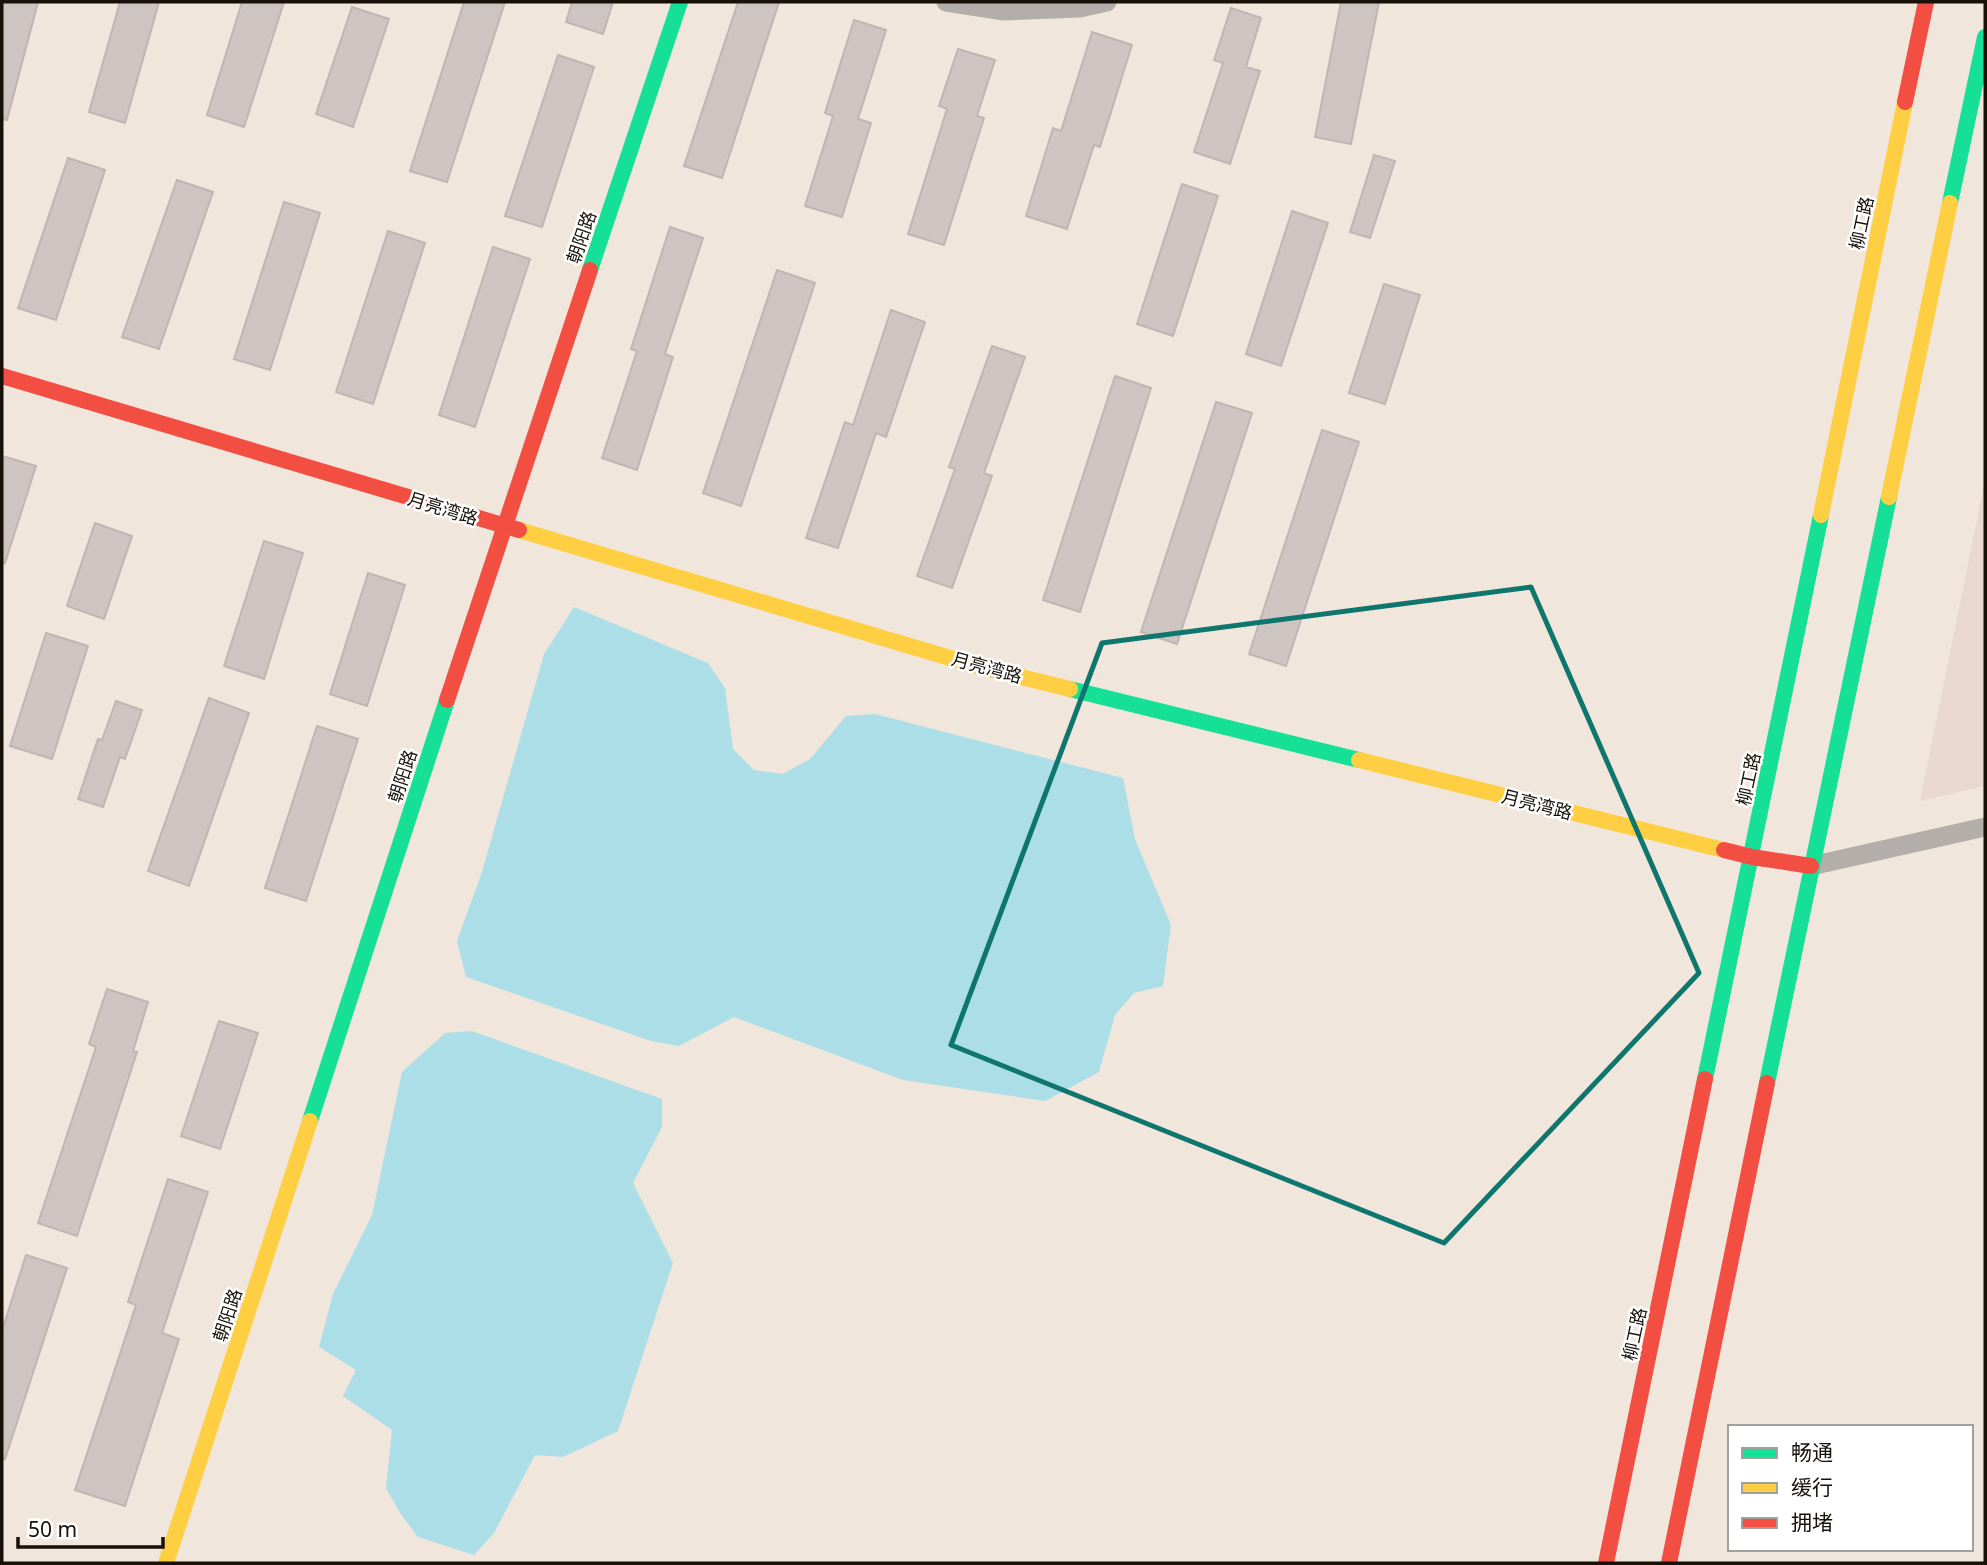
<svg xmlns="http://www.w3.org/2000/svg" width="1987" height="1565" viewBox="0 0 1987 1565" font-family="'Noto Sans','Noto Sans SC',sans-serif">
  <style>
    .education { fill: #e9d8ce }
    .water { fill: #acdee8 }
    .building { fill: #cec5c3; stroke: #bfb6b4; stroke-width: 2 }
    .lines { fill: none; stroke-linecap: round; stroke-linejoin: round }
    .street { stroke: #b4aeaa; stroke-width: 19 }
    .fast { stroke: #16e098; stroke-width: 16 }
    .slow { stroke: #ffcf43; stroke-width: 16 }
    .jam { stroke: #f24e42; stroke-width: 16 }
    .marked { fill: none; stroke: #0f766e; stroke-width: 5; stroke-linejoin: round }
    .labels { text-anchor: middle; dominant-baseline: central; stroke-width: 5; stroke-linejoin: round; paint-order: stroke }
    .street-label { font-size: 18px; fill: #17110a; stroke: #fff }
  </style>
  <rect width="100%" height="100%" fill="#f0e6db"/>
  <path class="education" d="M1985,480V786L1920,801Z"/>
  <g class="water">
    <path d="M574,607L708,663L725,688L733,749L754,770L783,774L810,759L846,716L875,714L1123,778L1135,839L1171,925L1163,986L1134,993L1115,1015L1099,1072L1045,1101L903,1080L734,1017L679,1046L651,1041L466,977L457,941L482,872L544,654Z"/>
    <path d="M472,1031L662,1099V1127L633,1183L673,1263L618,1431L563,1457L535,1455L494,1533L474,1555L418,1537L400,1513L386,1488L392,1430L343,1396L356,1370L319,1347L333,1294L372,1215L402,1072L445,1033Z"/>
  </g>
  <g class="building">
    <path d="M2,2H38L7,120L2,119Z"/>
    <path d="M120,2H159L125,123L89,112Z"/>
    <path d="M242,2H284L244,127L207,115Z"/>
    <path d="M464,2H505L447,182L410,171Z"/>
    <path d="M572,2H613L603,34L566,22Z"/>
    <path d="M738,2H779L722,178L684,166Z"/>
    <path d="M1341,2H1379L1351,144L1315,137Z"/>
    <path d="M352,7L389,19L353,127L316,114Z"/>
    <path d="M1231,8L1261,18L1246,67L1260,71L1230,164L1194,152L1223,63L1214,60Z"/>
    <path d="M854,20L886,30L858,119L871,123L842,217L805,206L833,116L825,113Z"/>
    <path d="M1092,32L1132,45L1100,147L1094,145L1067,229L1026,216L1053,128L1061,131Z"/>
    <path d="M958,49L995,60L977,116L984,118L944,245L908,234L947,109L939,106Z"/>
    <path d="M558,55L594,67L542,227L505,216Z"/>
    <path d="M1374,155L1395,161L1370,238L1350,232Z"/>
    <path d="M68,158L105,170L56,320L18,308Z"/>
    <path d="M177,180L213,192L159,349L122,337Z"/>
    <path d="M1182,184L1218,196L1173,336L1137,324Z"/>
    <path d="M284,202L320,213L270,370L234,359Z"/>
    <path d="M1292,211L1328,223L1281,366L1246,354Z"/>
    <path d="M670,227L703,238L665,354L673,357L637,470L602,458L637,351L631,349Z"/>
    <path d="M388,231L425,243L373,404L336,392Z"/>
    <path d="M493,247L530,259L475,427L439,415Z"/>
    <path d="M777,270L815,283L741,506L703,493Z"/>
    <path d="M1384,284L1420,295L1385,404L1349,393Z"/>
    <path d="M891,310L925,322L886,437L876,433L838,548L806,538L845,422L853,425Z"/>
    <path d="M992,346L1025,357L984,473L992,476L952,588L917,576L955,469L949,467Z"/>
    <path d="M1115,376L1151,388L1080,612L1043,600Z"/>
    <path d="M1216,402L1252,413L1177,644L1141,632Z"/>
    <path d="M1322,430L1359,442L1286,666L1249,654Z"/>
    <path d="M2,456L36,466L5,563L2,562Z"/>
    <path d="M95,523L132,536L104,619L67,606Z"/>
    <path d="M264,541L303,553L264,679L224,666Z"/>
    <path d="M368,573L405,585L367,706L330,694Z"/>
    <path d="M46,633L88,646L52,759L10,746Z"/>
    <path d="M209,698L249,713L189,886L148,871Z"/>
    <path d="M116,701L142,710L125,759L120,757L103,807L78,799L98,739L102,740Z"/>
    <path d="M317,726L358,739L306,901L265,888Z"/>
    <path d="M107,989L148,1002L133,1051L137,1052L77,1236L38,1223L96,1047L89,1044Z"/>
    <path d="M219,1021L258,1033L220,1149L181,1136Z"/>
    <path d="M168,1179L208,1192L162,1333L179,1339L125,1506L75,1490L136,1305L128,1302Z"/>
    <path d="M26,1255L67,1268L5,1459H2V1331Z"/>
  </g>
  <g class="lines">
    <g class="street">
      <path d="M946,2L1004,11L1080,8L1107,2"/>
      <path d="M1811,866L1985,827"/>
    </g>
    <g class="fast">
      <path d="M1950,203L1985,37"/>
      <path d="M590,270L680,2"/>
      <path d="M1070,689L1359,760"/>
      <path d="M1705,1079L1821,515"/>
      <path d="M1767,1083L1889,497"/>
      <path d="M310,1121L447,700"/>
    </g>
    <g class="slow">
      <path d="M1889,497L1950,203"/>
      <path d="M1821,515L1905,102"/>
      <path d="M519,530L977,666L1070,689"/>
      <path d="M1359,760L1724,850"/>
      <path d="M166,1563L310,1121"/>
    </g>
    <g class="jam">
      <path d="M1905,102L1926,2"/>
      <path d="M2,376L519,530"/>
      <path d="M447,700L590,270"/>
      <path d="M1724,850L1752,857L1811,866"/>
      <path d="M1606,1563L1705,1079"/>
      <path d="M1669,1563L1767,1083"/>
    </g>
  </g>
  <path class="marked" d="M1531,587L1699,973L1444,1243L951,1045L1102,643Z"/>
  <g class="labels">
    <g class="street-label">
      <text transform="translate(1861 223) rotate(-78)">柳工路</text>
      <text transform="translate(581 237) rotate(-71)">朝阳路</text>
      <text transform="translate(443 508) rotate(17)">月亮湾路</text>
      <text transform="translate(987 667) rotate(15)">月亮湾路</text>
      <text transform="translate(402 776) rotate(-72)">朝阳路</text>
      <text transform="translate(1748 779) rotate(-78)">柳工路</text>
      <text transform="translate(1537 804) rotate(14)">月亮湾路</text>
      <text transform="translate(227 1315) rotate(-72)">朝阳路</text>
      <text transform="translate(1634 1334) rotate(-78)">柳工路</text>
    </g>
  </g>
  <rect width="1987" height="1565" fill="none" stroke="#17110a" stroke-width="7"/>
  <rect x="1728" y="1425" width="245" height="126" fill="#ffffff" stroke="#a2a09d" stroke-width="2"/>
  <rect x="1742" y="1448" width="35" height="10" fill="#16e098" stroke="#a2a09d" stroke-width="2"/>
  <text x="1791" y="1460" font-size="21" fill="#17110a">畅通</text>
  <rect x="1742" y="1483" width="35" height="10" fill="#ffcf43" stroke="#a2a09d" stroke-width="2"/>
  <text x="1791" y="1495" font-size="21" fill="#17110a">缓行</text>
  <rect x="1742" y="1518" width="35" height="10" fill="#f24e42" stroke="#a2a09d" stroke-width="2"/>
  <text x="1791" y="1530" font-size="21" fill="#17110a">拥堵</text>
  <path d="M18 1537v10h145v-10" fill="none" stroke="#17110a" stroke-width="3.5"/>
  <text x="28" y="1537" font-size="21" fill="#17110a" stroke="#ffffff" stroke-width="5" paint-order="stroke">50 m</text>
</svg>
